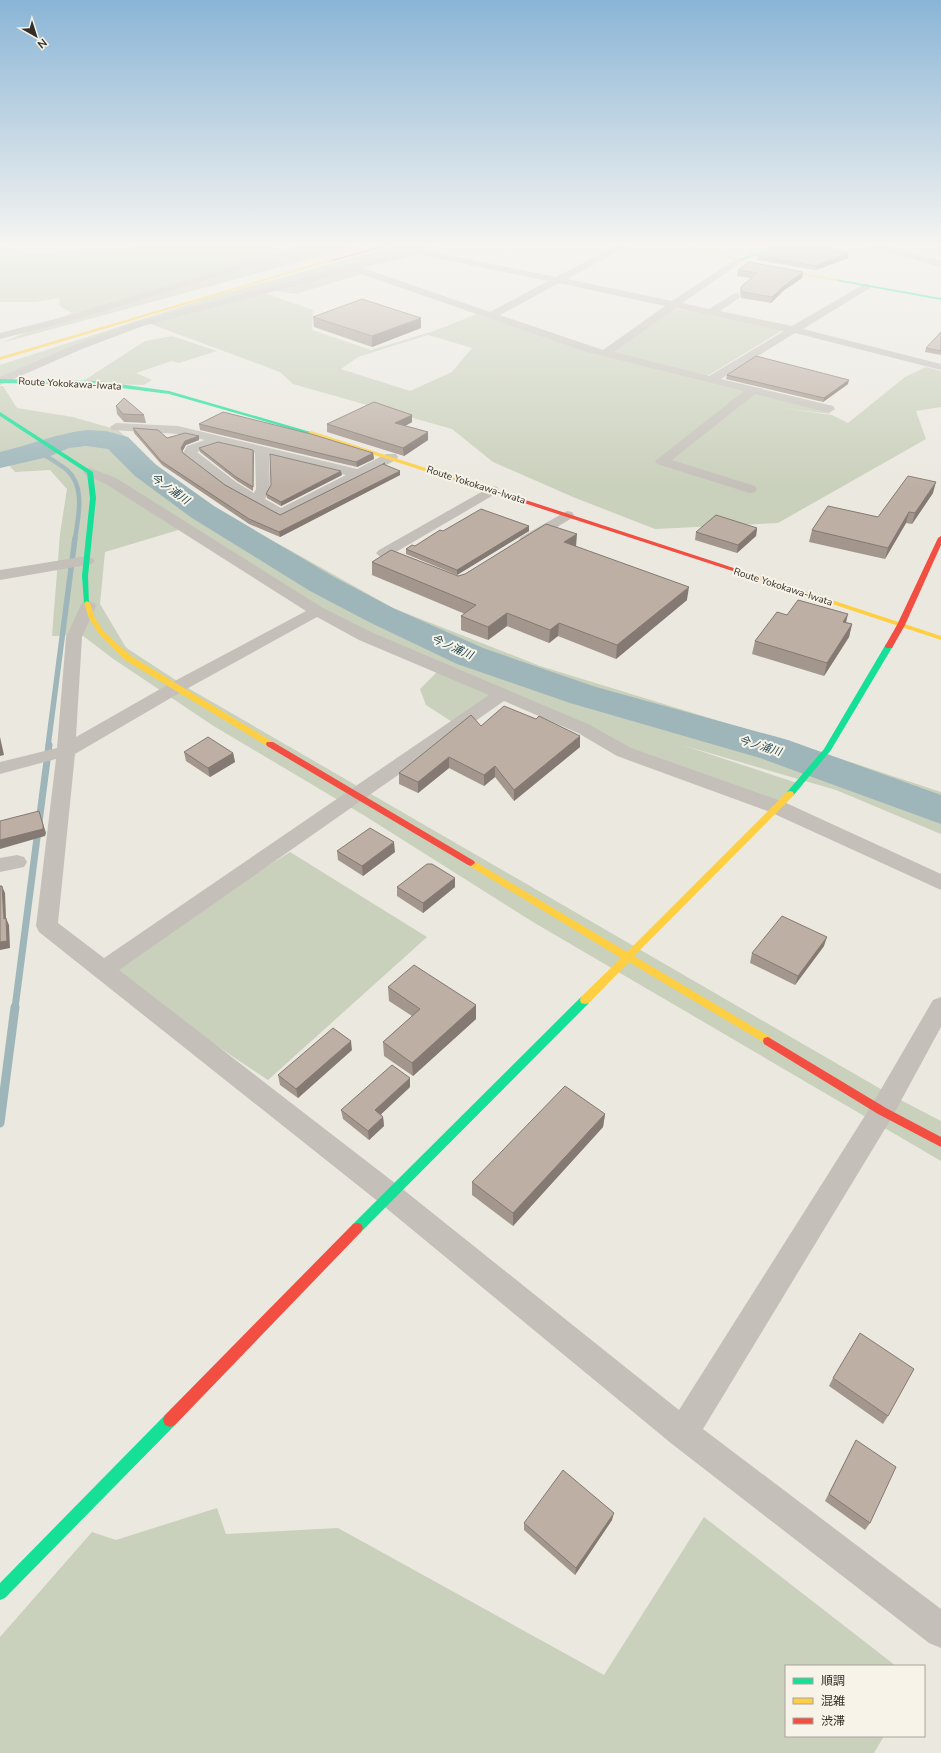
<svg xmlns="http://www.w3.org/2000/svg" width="941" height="1753" viewBox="0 0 941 1753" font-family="'Nunito Sans','Noto Sans JP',sans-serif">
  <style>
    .green { fill: #c9d0bb; fill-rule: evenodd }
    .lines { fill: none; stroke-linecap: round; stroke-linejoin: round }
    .stream-far3 { stroke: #9eb6ba; stroke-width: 4.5 }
    .stream-far2 { stroke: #9eb6ba; stroke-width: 5.5 }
    .stream-far1 { stroke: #9eb6ba; stroke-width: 7 }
    .stream { stroke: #9eb6ba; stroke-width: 9 }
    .river { fill: #9eb6ba; fill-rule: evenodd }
    .street { fill: #c4c0b9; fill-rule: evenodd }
    .fast { fill: #16e098; fill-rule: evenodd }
    .slow { fill: #ffcf43; fill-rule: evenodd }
    .jam { fill: #f24e42; fill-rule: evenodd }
    .wall { fill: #a3968d }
    .shaded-wall { fill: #847a73 }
    .building { fill: #bdafa4; stroke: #847a73 }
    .labels { text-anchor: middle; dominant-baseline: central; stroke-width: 4; stroke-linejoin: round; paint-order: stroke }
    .far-street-label { font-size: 10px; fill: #342e28; stroke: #f7f3e8 }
    .far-water-label { font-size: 11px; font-style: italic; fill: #214752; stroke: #f7f3e8 }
  </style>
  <rect width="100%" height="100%" fill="#ebe8e0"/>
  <g class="green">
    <path d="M145,244H267L276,250L264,256L313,244H365L1,343L72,313L60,306L59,298L35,302H0V253L2,256L118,250Z"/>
    <path d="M403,244H446L354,267L368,272L296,294L271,290L265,293L313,310L312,330L371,350L434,331L477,314L610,355L674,308L783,330L704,378L797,402L831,414L780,408L832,415L848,423L905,377L926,367L941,371V407L916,411L926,439L778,523L655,529L573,497L493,462L452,429L293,384L280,372L145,322L0,381V365L211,297ZM428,335L472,348L452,372L410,391L341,369L358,357Z"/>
    <path d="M172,336L217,351L179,363L172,361L136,373L152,380L144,385L80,383L145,341Z"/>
    <path d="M0,386H3L17,408L73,417L118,430L196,501L288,549L393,608L540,666L814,750L941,792V834L836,790L682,745L800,784L777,807L624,752L496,692L457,725L426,705L420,689L440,669L304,603L185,528L105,552L100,604L125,646L128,649L188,688L891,1095L941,1121V1161L533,922L365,816L212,725L112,658L82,635L52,636L60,534L67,489L50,470L15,472L6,462L0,461Z"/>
    <path d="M290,852L427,937L268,1080L103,970Z"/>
    <path d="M217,1508L226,1534L338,1528L604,1675L704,1517L896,1666H786V1736H884L874,1753H0V1637L92,1532L116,1540Z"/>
  </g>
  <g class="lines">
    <path class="stream-far3" d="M38,451C47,457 58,463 67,470C86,487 78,517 75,539"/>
    <path class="stream-far2" d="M48,746L75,538"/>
    <path class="stream-far1" d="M15,1008L49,745"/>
    <path class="stream" d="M0,1123L15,1007"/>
    <path class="river" d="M86,430L106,431L128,437L155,464L214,506L334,577L393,608L483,648L596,687L788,740L941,795V824L760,758L570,703L457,664L369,622L310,591L192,518L135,476L108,449L86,446L69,448L48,457L0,468V452C29,445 56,434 86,430Z"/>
    <g class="street">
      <path d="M0,244H8L0,247Z"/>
      <path d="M306,244H320L318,246L71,321L0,339V333L63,317Z"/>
      <path d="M393,244H405L424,250L556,277L619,244H629L628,246L567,279L672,301L739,257L742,258L744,260L742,262L682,303L709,309L735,293L739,294L740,296L739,298L720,311L792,326L866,283L871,286L870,288L803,329L941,364V370L795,333L721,379L833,406L835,409L829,413L755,394L672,460L755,486L757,489L755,492L750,493L657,464L655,461L744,391L587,352L352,271L143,326L82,349L0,385V377L74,345L135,322L408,250L394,246ZM417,254L422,255L548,281L490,312L363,268ZM559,283L665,306L603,350L500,315ZM676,308L784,331L709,376L614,352Z"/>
      <path d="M863,244H877L941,261V267L865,246Z"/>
      <path d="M116,423L178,426L357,469L386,454H396L398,457L396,460L281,518L226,488L185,456L183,453L187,446L205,440L178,434L112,430L110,427ZM219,444L255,453L256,489L254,493L236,482L197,452ZM269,456L346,475L281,508L265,499L270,489Z"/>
      <path d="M90,468L116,478L323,608L371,632L590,725L631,748L784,802L941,874V890L770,812L617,756L578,733L504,701L119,970L400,1187L679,1410L873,1103L933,1000L941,997V1027L891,1119L703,1429L941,1609V1648L929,1643L672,1444L380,1203L39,932L36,926L56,759L0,774V762L57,748L66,637L82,603L88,601L94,603L96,606L82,637L76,737L169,684L306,611L106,484L85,475L83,472L85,469ZM317,617L359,640L489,695L104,958L58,923L75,754L181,692Z"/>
      <path d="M492,486L497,487L499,490L497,493L396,552L416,561L419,564L416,567H406L379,556L376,553L379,550Z"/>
      <path d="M567,511L572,512L574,515L572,518L531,543H521L519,540L521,537Z"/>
      <path d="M87,556L92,558L95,561L92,564L0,580V570Z"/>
      <path d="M17,855L24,857L27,862L24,867L0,872V858Z"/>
    </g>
    <g class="fast">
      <path d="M781,244H786L740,261L737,260Z"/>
      <path d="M835,279L941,298V300L837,281Z"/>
      <path d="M0,379L98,381L169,391L314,433L309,434L169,394L98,385L0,383Z"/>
      <path d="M0,412L93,472L96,498L88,576L89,604H85L84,603L82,576L90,498L87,473L0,416Z"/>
      <path d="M886,644H889L893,646L831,750L793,796H787L786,794L787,792L824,749Z"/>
      <path d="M585,996L589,997L590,1000L589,1003L361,1232L357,1233L353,1232L351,1228L353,1224L581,997Z"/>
      <path d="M170,1413L175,1415L177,1420L175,1425L5,1598L0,1600V1583L165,1415Z"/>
    </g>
    <g class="slow">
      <path d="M680,244H685L760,265L839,280L837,281L760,267Z"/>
      <path d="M332,259L335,260L0,360V357Z"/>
      <path d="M311,431L491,489L492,490L487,491L309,434L308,433Z"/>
      <path d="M750,573L941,636V640L748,576V574Z"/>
      <path d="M87,601L90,603L95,618L104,632L131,656L273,742L274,744L273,746H267L125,660L99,634L89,618L84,603Z"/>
      <path d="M790,791L793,792L794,794L793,796L634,956L772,1038L773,1041L772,1044L768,1045L629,962L589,1003L585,1004L581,1003L580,1000L581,997L621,958L468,865L467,863L471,860L474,861L627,952L787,792Z"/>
    </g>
    <g class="jam">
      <path d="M389,244H394L334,261L331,260Z"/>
      <path d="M489,488L752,574L753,575L752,576H748L487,491L486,490Z"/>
      <path d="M941,536V545L905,625L892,648H886L885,646L897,625L938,538Z"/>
      <path d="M267,742H273L474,861L475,863L471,866L468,865L267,746L266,744Z"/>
      <path d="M768,1037L886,1108L941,1137V1147L878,1114L764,1044L763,1041L764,1038Z"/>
      <path d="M357,1223L361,1224L363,1228L361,1232L175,1425L170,1427L165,1425L163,1420L165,1415L353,1224Z"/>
    </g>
  </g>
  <g class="wall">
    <path d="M848,253V258L816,270L757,260L758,256Z"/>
    <path d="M738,270L802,278L783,291L771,303L741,298L740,293L741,287L751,278L737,276Z"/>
    <path d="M313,317L421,328L372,347L314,327Z"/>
    <path d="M941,332V355L925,352L926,348Z"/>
    <path d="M727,375L848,384L823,402L726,379Z"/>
    <path d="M116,406L144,415L146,423L124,422L117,414Z"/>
    <path d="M412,422L405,426L428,440L404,456L327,432V424Z"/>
    <path d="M199,424L373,453L374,459L357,467L200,430Z"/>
    <path d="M133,428L167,438L199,436V440L186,445L182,451L183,453L225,485L280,515L385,463V465L400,471V475L280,537L249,524L162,465L134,433Z"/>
    <path d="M199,448L253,450V491L237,481L200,452Z"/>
    <path d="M342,475L281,506L267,498L266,494Z"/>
    <path d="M933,493L912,524L906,523L885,559L809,542L812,530L878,517Z"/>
    <path d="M757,528L756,536L737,553L695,540L696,532Z"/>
    <path d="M443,531H529L457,575L406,554V549L415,546Z"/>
    <path d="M576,546L687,600L616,659L558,636L549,643L507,626L488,640L461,630V616L465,614L372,575V562L458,576Z"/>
    <path d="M787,615L846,622L852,624L849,637L824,676L752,654L755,641Z"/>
    <path d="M481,726L580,747L514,801L495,777L484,786L449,768L418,793L399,784V773Z"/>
    <path d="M184,752L233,753L235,762L210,777L186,761Z"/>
    <path d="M337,851L395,852L363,876L338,860Z"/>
    <path d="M455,878V887L423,913L397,896V887Z"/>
    <path d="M824,946L795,985L750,963L752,953Z"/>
    <path d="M388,987L476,1019L413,1076L384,1056L383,1042L412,1016L389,1001Z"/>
    <path d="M352,1050L298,1098L280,1085L278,1075Z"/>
    <path d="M410,1087L381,1114L383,1117L384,1126L369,1140L343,1119L341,1110Z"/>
    <path d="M605,1114L603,1127L513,1226L472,1195V1182Z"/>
    <path d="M833,1378L888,1416L883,1424L829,1386Z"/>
    <path d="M856,1440L870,1523L865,1530L825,1501Z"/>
    <path d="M612,1520L575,1575L524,1530V1523Z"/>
  </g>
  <g class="shaded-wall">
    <path d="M848,253V258L816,270V266Z"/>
    <path d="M803,272L802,278L783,291L771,303L772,297L784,286Z"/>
    <path d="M421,318V328L372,347V336Z"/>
    <path d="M849,380L848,384L823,402L824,398Z"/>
    <path d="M412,415V422L396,431L395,423Z"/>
    <path d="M428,432V440L404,456L403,448Z"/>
    <path d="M199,436V440L186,445L182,452L181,448L185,441Z"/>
    <path d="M253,450L254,454L253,491Z"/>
    <path d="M373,453L374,459L357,467L356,462Z"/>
    <path d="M341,471L342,475L281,506V502Z"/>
    <path d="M400,471V475L280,537L279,532Z"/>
    <path d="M936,482L933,493L912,524L915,513Z"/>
    <path d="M909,512L906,523L885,559L888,548Z"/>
    <path d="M529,526V531L457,575V570Z"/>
    <path d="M757,528L756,536L737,553L738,545Z"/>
    <path d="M577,534L576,547L564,542Z"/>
    <path d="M689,587L687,600L616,659L617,645Z"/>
    <path d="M507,613V626L488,640V627Z"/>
    <path d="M848,614L845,627L843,622Z"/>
    <path d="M559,623L558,636L549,643L550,630Z"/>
    <path d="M852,624L849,637L824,676L827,663Z"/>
    <path d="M580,736V747L514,801V790Z"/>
    <path d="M0,737L4,755L0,756Z"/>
    <path d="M233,753L235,762L210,777L208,768Z"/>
    <path d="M449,757V768L418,793V782Z"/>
    <path d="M495,766V777L484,786V775Z"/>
    <path d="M39,811L46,833L45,836L0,849V840Z"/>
    <path d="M394,842L395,852L363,876L362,866Z"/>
    <path d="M455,878V887L423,913V903Z"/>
    <path d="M2,886L5,893L6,918L9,925L10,948L0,950V942L4,919Z"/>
    <path d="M827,937L824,946L795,985L798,976Z"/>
    <path d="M476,1005V1019L413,1076L412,1063Z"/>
    <path d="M351,1041L352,1050L298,1098L296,1089Z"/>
    <path d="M410,1078V1087L376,1119L375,1110Z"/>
    <path d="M605,1114L603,1127L513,1226V1213Z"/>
    <path d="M383,1117L384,1126L369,1140L368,1131Z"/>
    <path d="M614,1513L612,1520L575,1575L576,1568Z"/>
  </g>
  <g class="building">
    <path d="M788,244H813L848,253L816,266L758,256Z"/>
    <path d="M749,262L803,272L784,286L772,297L742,292L741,287L757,273L738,270Z"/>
    <path d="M362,299L421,318L372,336L313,317Z"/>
    <path d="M941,332V351L926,348Z"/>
    <path d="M756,356L849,380L824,398L727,375Z"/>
    <path d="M124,398L144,415L123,414L116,406Z"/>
    <path d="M374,402L412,415L395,423L428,432L403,448L327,424Z"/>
    <path d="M223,412L311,434L373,453L356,462L199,424Z"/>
    <path d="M133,428L158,430L167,438L185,433L199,436L185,441L181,448L183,453L225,485L280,515L385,463L383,464L400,471L279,532L249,519L161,461Z"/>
    <path d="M218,442L253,450V487L236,477L199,448Z"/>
    <path d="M270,454L341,471L281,502L266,494L271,485Z"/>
    <path d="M908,476L936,482L915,513L909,512L888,548L812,530L828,506L878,517Z"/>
    <path d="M481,509L529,526L457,570L406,549L412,545L415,546L440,530L443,531Z"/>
    <path d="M716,515L757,528L738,545L696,532Z"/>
    <path d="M546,524L577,534L564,542L689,587L617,645L559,623L550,630L507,613L488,627L461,616L476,605L372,562L391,550L458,576L465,574Z"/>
    <path d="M798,600L848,614L843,622L852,624L827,663L755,641L777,612L787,615Z"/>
    <path d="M504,706L536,719L539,716L580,736L514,790L495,766L484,775L449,757L418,782L399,773L471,715L481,726Z"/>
    <path d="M208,737L233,753L208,768L184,752Z"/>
    <path d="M39,811L43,825V829L0,840V821Z"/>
    <path d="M370,828L394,842L362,866L337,851Z"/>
    <path d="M427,864H432L455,878L423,903L397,887Z"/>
    <path d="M0,886H2L4,919L6,918L7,941L0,942Z"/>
    <path d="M782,916L827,937L798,976L752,953Z"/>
    <path d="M414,965L476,1005L412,1063L383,1042L420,1009L388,987Z"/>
    <path d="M333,1028L351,1041L296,1089L278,1075Z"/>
    <path d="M392,1065L410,1078L375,1110L383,1117L368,1131L341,1110Z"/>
    <path d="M565,1086L605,1114L513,1213L472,1182Z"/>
    <path d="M860,1333L914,1369L888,1416L833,1378Z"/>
    <path d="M856,1440L896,1467L870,1523L829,1494Z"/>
    <path d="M563,1470L614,1513L576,1568L524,1523Z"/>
  </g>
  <linearGradient id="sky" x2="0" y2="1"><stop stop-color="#8ab5d6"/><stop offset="0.5" stop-color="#f6f5f1"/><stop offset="1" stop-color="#f6f5f1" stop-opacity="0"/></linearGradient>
  <rect width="941" height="489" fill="url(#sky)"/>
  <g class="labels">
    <g class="far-street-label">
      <text transform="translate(70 384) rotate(3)">Route Yokokawa-Iwata</text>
      <text transform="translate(476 485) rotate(18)">Route Yokokawa-Iwata</text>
      <text transform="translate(783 587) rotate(18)">Route Yokokawa-Iwata</text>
    </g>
    <g class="far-water-label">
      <text transform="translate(170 489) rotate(35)">今ノ浦川</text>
      <text transform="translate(452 647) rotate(24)">今ノ浦川</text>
      <text transform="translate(760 746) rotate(17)">今ノ浦川</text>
    </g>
  </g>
  <rect x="785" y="1665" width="140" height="72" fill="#f7f3e8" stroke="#a9a49b"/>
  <rect x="793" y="1678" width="20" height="6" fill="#16e098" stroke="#a9a49b"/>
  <text x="821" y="1685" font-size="12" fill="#342e28">順調</text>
  <rect x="793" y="1698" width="20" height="6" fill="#ffcf43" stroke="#a9a49b"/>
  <text x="821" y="1705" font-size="12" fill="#342e28">混雑</text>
  <rect x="793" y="1718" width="20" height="6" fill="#f24e42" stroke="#a9a49b"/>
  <text x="821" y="1725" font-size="12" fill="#342e28">渋滞</text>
  <g transform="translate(36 36) rotate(141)" stroke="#f7f3e8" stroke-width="3" paint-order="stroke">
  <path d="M0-3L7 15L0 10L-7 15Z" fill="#342e28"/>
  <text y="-6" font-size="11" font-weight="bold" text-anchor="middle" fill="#342e28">N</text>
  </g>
</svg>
